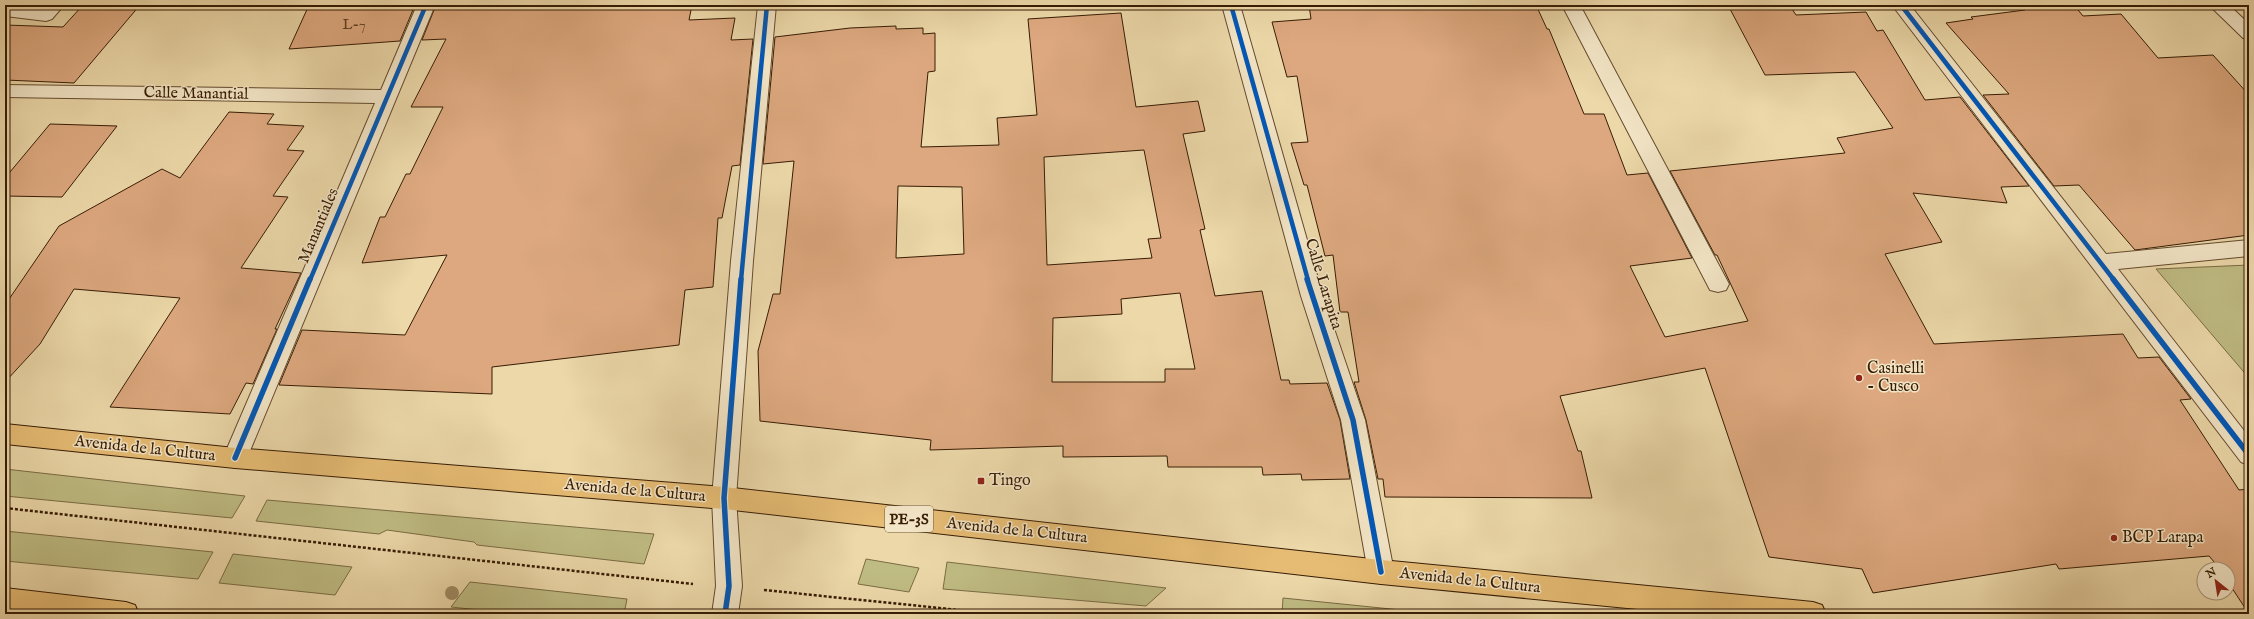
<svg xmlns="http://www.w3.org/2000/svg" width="2254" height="619" viewBox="0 0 2254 619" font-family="'IM FELL English',serif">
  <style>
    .green { fill: #bfbc83; stroke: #7b6c44 }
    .building { fill: #dda87f; stroke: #371c04; fill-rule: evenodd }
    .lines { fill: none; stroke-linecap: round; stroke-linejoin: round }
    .street-casing { stroke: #644b2d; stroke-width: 2 }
    .highway-casing { stroke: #371c04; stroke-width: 2 }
    .path { stroke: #371c04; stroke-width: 2.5; stroke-dasharray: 3 2; stroke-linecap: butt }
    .street { fill: #f3e6c7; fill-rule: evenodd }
    .highway { fill: #e6bc74; fill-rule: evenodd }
    .cycleway-far1-casing { stroke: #f3e6c7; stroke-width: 6 }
    .cycleway-casing { stroke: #f3e6c7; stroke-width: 8 }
    .cycleway-far1 { stroke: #0057b8; stroke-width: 4.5 }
    .cycleway { stroke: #0057b8; stroke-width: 5.5 }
    .tree { fill: #9f8b63 }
    .poi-dot { fill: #8f2418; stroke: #f3e6c7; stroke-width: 1.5 }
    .labels { text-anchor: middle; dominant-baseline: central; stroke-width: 3; stroke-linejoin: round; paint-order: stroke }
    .number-label { font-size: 14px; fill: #603f23 }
    .shield { fill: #f3e6c7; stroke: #6f593e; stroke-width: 1 }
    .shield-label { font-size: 15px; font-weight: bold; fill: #371c04 }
    .street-label { font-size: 16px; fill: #371c04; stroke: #f3e6c7 }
    .poi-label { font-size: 16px; fill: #371c04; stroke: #f3e6c7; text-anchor: start }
  </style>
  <rect width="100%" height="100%" fill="#ecd8a9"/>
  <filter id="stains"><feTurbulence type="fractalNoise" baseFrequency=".005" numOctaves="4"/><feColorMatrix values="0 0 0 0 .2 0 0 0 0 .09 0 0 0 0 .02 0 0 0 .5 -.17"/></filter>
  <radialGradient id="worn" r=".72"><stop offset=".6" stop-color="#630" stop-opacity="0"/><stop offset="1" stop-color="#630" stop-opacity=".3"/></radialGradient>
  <g class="green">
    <path d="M2249,265V378L2156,269Z"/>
    <path d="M5,469L245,496L232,518L5,496Z"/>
    <path d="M267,500L654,534L644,564L477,545L474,542L387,530L379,534L256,521Z"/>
    <path d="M5,531L213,552L198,579L5,561Z"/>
    <path d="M233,554L352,567L335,595L219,583Z"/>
    <path d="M866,559L919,568L909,592L858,584Z"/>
    <path d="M947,562L1166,588L1146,606L943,589Z"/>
    <path d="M470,582L627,599L624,614H518L451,607Z"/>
    <path d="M1283,598L1440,614H1282Z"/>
  </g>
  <g class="building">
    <path d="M83,5H140L74,83L5,80V25L63,27Z"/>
    <path d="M309,5H415L400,41L289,49Z"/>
    <path d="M436,5H692L689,20L735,18L731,40L753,39L740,165L732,166L722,218H718L713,287L685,290L679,345L492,367V394L279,385L302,330L405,335L447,255L362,263L380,217H385L406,174H410L443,107H411L446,39L422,40Z"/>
    <path d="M1309,5H1536L1547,29H1549L1584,114H1604L1627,175L1648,173L1692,258L1630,266L1665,337L1748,321L1717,255H1715L1670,171L1845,153L1837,138L1893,128L1855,72L1765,75L1730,9L1790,6L1796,15L1866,12L1877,31L1883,30L1925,100L1960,97L2029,186L2001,187L2007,203L1913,193L1942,242L1885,254L1934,344L2123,334L2138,358L2159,357L2191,399L2180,400L2239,490L2249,489V614L2228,582V569H2220L2209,556L2059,569L2056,564L1873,593L1862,569L1769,557L1705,368L1560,396L1578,451H1581L1592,498L1385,497L1383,479H1378L1366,420L1354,382H1359L1348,312H1340L1333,255L1325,256L1307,185H1304L1291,143L1308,142L1297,76L1287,77L1272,22L1311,19Z"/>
    <path d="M2020,5H2074L2083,16L2121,14L2158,58L2213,55L2249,95V235L2135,250L2079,185L2054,186L1983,95L2009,94L1946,23L1973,19L1971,17L2025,10Z"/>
    <path d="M1121,13L1136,107L1198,101L1205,131L1183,134L1205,229L1200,230L1215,296L1262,291L1281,380H1289L1290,384L1327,383L1340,420L1350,479L1302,480L1301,474L1263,475L1262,467H1168L1167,456L1063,457V446L930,450L931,440L760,421L758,351L773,294H780L794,161L763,164L775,37L850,28L896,26V29L923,28V34L935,33V71L928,72L921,147L999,145L997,118L1037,115L1028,19ZM1144,150L1161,238L1148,239L1152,258L1047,265L1044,157ZM898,186L962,187L964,254L896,258ZM1180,293L1195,369H1165V382H1052L1053,318L1122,314L1121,299Z"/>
    <path d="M229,112L274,114L267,124L304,126L287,150L304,151L273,196L288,197L241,268L301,273L275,329H277L253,384L246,383L230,414L110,407L180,298L74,289L40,344L5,382V305L59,226L162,169L180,178Z"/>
    <path d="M50,124L117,126L62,197L5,196V178Z"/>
  </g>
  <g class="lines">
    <g class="street-casing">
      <g id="street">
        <path d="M5,5L42,9L45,5H64L52,19L46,21L5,16Z"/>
        <path d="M417,5H435L247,458L243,465L235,468L227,465L223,458L375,103L5,97V85L381,90Z"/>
        <path d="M758,5H776L753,261L736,498L742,586L738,614H712L716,586L712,498L731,261Z"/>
        <path d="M1222,5H1240L1323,296L1365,420L1394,572L1390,580L1381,584L1372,580L1368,572L1341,420L1301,296Z"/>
        <path d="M1562,5H1580L1729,284L1726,290L1718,292L1710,290Z"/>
        <path d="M1892,5H1910L2106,254L2249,240V256L2118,269L2249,437V465L2241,462Z"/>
        <path d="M2209,5H2229L2249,24V40L2243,38Z"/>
      </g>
    </g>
    <g class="highway-casing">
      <g id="highway">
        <path d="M5,424L235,448L724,487L1381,560L1813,602L1822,605L1826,614H1689L1381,584L724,509L235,468L5,444Z"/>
        <path d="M5,588L126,602L135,605L139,614H22L5,612Z"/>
      </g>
    </g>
    <g class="path">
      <path d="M5,508L693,584"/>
      <path d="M764,590L998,614"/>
    </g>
    <use href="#street" class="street"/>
    <use href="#highway" class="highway"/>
    <g class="cycleway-far1-casing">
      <g id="cycleway-far1">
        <path d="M1231,5L1308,280"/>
        <path d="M1901,5L2114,280"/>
        <path d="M310,280L426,5"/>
        <path d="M741,280L767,5"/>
      </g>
    </g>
    <g class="cycleway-casing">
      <g id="cycleway">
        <path d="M1307,279L1353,420L1381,572"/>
        <path d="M2113,279L2249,455"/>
        <path d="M235,458L310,279"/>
        <path d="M725,614L729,586L724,498L741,279"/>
      </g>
    </g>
    <use href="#cycleway-far1" class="cycleway-far1"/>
    <use href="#cycleway" class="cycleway"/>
  </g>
  <circle class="tree" cx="452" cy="593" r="7"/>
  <g class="poi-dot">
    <circle cx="1859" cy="378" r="4"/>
    <rect x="977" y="477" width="8" height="8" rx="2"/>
    <circle cx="2114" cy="538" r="4"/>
  </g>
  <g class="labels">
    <g class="number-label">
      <text x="354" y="25">L-7</text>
    </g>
    <rect class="shield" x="885" y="506" width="48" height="26" rx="3"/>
    <g class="shield-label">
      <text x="909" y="519">PE-3S</text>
    </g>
    <g class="street-label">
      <text transform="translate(196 94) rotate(1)">Calle Manantial</text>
      <text transform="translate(319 226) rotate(-67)">Manantiales</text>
      <text transform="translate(1323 284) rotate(73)">Calle Larapita</text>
      <text transform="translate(145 449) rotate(6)">Avenida de la Cultura</text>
      <text transform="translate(635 491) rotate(5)">Avenida de la Cultura</text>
      <text transform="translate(1017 531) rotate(6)">Avenida de la Cultura</text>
      <text transform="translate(1470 581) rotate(6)">Avenida de la Cultura</text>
    </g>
    <g class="poi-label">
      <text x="1867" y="369">Casinelli<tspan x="1867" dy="18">- Cusco</tspan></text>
      <text x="989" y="481">Tingo</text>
      <text x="2122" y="538">BCP Larapa</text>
    </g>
  </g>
  <rect width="2254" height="619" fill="none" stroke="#ecd8a9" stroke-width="20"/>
  <rect x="6" y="6" width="2242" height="607" fill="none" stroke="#371c04" stroke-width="2"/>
  <rect x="10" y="10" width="2234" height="599" fill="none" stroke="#371c04"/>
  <g transform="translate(2216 581) rotate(330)"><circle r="19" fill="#f3e6c7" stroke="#a89579"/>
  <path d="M0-3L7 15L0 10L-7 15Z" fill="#8f2418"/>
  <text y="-6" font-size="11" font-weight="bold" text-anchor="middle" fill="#371c04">N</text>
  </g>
  <rect width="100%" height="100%" filter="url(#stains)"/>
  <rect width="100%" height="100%" fill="url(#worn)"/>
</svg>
